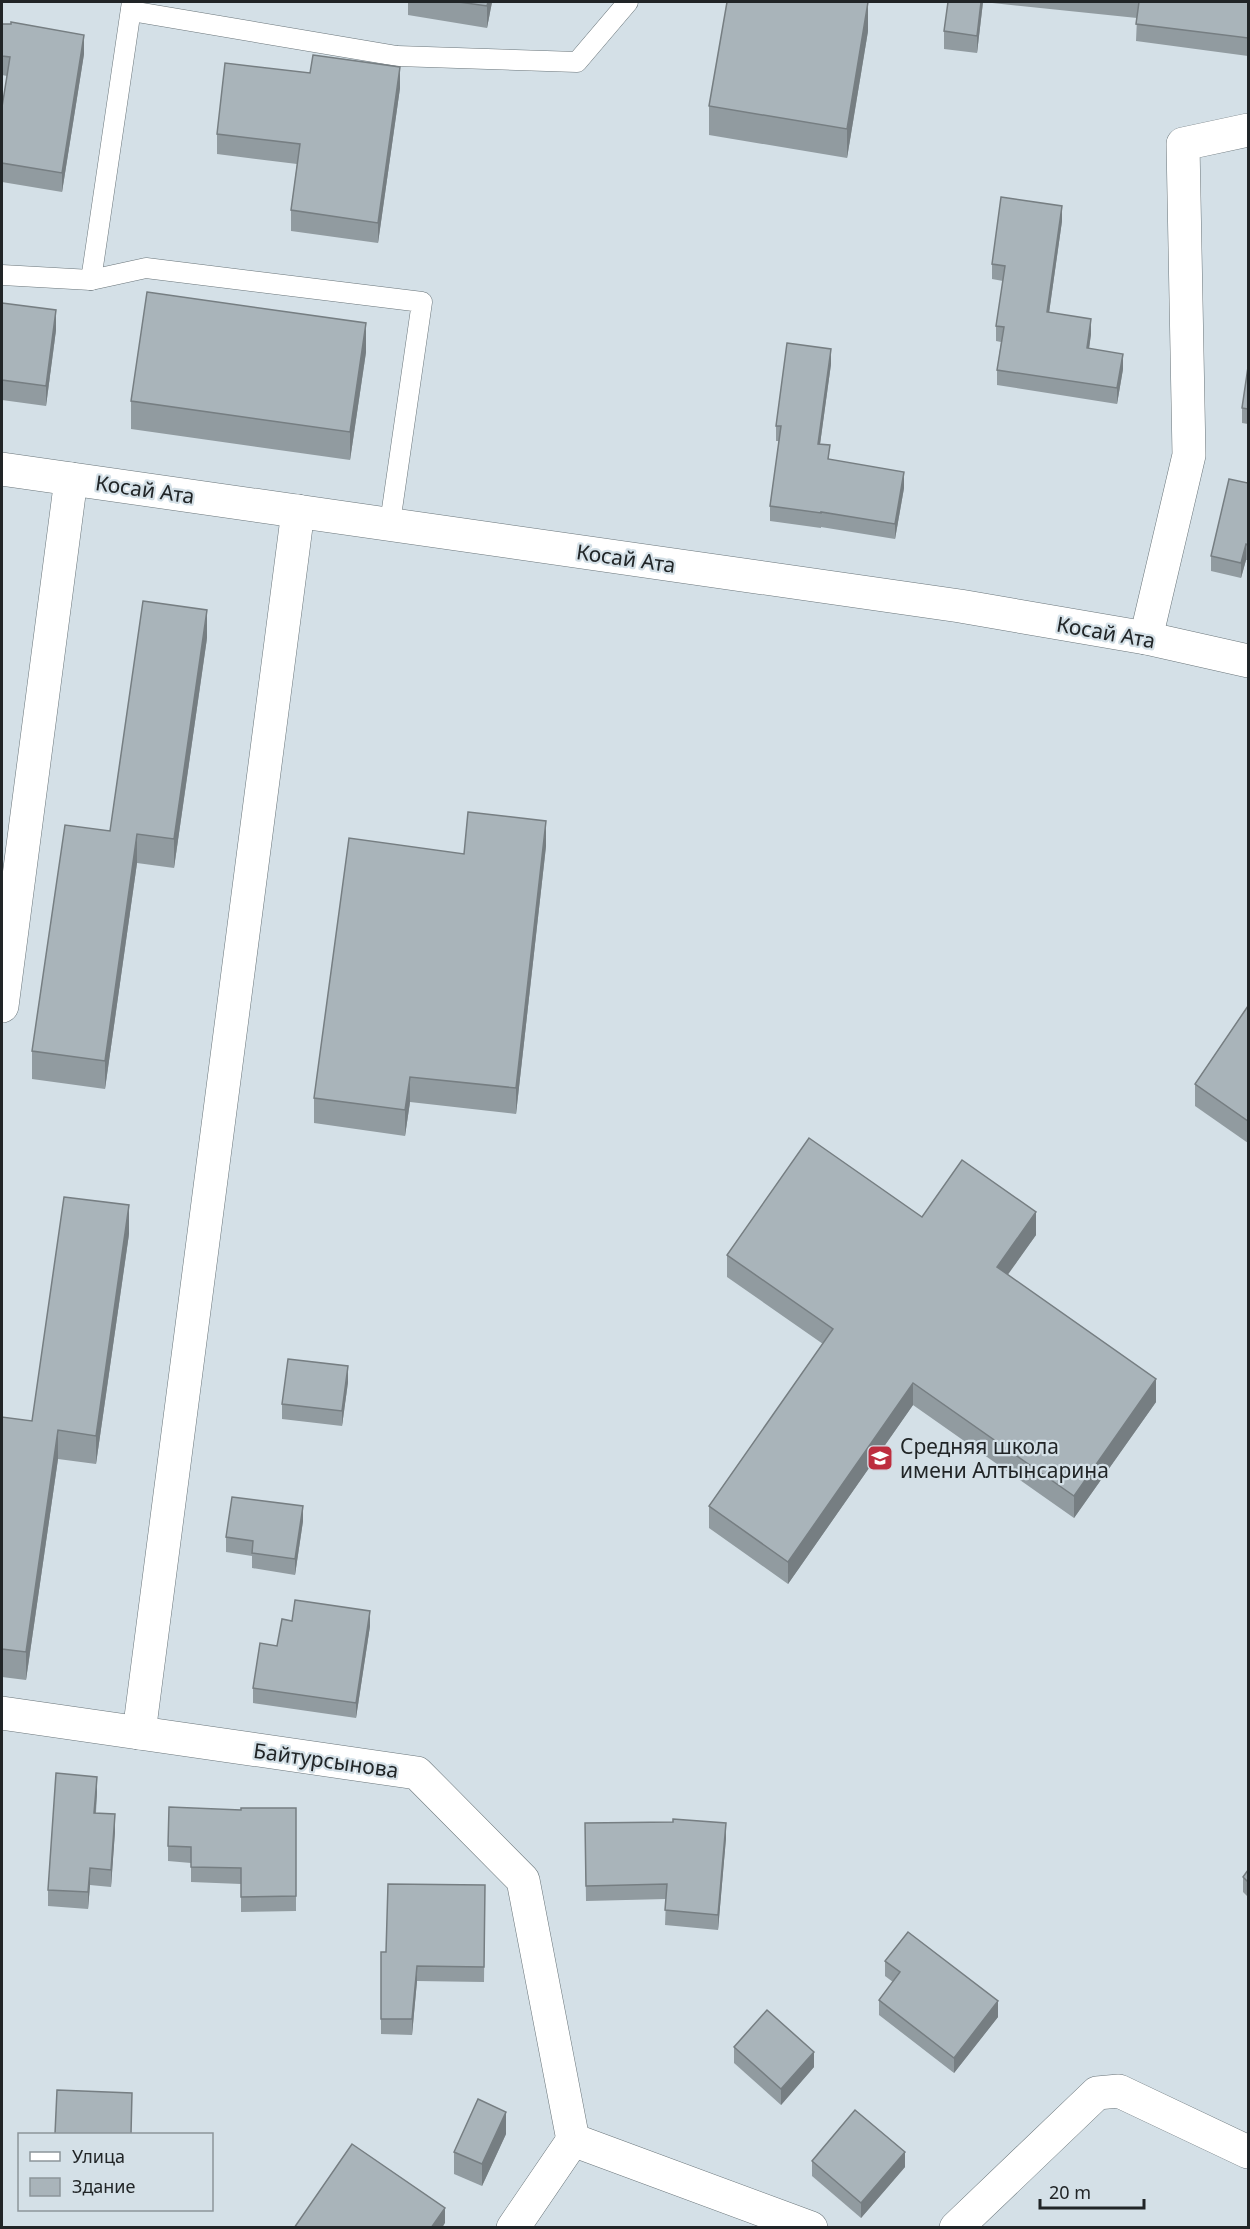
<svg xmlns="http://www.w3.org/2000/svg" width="1250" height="2229" viewBox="0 0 1250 2229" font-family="'Noto Sans',sans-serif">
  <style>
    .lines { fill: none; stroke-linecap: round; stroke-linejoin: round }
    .lane-casing { stroke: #6a757a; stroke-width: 21 }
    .street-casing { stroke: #6a757a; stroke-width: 34 }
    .lane { stroke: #fff; stroke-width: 20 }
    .street { stroke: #fff; stroke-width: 33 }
    .wall { fill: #919ba0 }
    .shaded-wall { fill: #767e82 }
    .building { fill: #a9b4ba; stroke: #767e82; stroke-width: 1.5 }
    .labels { text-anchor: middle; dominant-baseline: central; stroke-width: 4.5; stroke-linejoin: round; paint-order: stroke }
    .street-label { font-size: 21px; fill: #212527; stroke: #d4e0e7 }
    .poi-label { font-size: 21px; fill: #212527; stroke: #d4e0e7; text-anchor: start }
  </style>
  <rect width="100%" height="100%" fill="#d4e0e7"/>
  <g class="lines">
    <g class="lane-casing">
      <g id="lane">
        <path d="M131,11L397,56L577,62L628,2"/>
        <path d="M2,275L91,280L146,268L422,302L390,523"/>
        <path d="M91,280L132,2"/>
      </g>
    </g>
    <g class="street-casing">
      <g id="street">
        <path d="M2,469L960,606L1146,638L1248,661"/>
        <path d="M1146,638L1189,455L1183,144L1248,130"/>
        <path d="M2,1006L71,479"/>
        <path d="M2,1713L417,1773L523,1880L573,2140"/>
        <path d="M139,1733L298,511"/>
        <path d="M573,2140L811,2228"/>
        <path d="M513,2228L573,2140"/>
        <path d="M956,2228L1097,2093L1119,2091L1248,2152"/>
      </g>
    </g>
    <use href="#lane" class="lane"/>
    <use href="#street" class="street"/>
  </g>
  <g class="wall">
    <path d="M408,2H492L487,28L408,15Z"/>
    <path d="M948,2H1248V56L1136,41L1137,18L983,2L977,53L944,49V31Z"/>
    <path d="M2,24L84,54L62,192L2,182V107L7,76L2,75Z"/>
    <path d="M868,31L847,158L709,135V106Z"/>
    <path d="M400,88L378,243L291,231V210L297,164L217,154V134Z"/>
    <path d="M1062,221L1049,313L1091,334L1089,348L1123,369L1117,404L997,385V370L1001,342L996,341V326L1003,281L992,279V264Z"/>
    <path d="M2,303L56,330L46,406L2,400Z"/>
    <path d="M366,352L350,460L131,429V401Z"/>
    <path d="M831,364L820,444L830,460L904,488L895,539L821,527V528L770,521V506L779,441H776V426Z"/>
    <path d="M1248,367V424L1242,423V408Z"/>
    <path d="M1248,483V560H1246L1241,578L1211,571V556Z"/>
    <path d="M207,638L174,868L137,863L105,1089L32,1079V1051L110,831Z"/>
    <path d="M546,846L516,1114L410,1102L405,1136L314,1123V1098L464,854Z"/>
    <path d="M1248,1006V1143L1195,1106V1084Z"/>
    <path d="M922,1217L1036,1235L1007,1275L1156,1402L1074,1518L913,1405L788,1584L709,1528V1506L823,1344L727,1277V1255Z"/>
    <path d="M129,1234L96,1464L58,1459L26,1680L2,1677V1417L32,1421Z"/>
    <path d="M348,1382L342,1426L282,1419V1404Z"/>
    <path d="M303,1521L295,1575L252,1568V1556L226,1552V1537Z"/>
    <path d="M292,1621L370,1626L356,1718L253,1703V1688Z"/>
    <path d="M97,1793L96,1813L115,1831L111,1887L90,1885L88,1909L48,1906V1890Z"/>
    <path d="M296,1808V1911L241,1912V1884L191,1882V1863L168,1861V1846L241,1810Z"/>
    <path d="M585,1823L726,1838L718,1930L665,1925L666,1899L586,1901Z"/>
    <path d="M1248,1870V1897L1243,1892V1877Z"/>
    <path d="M485,1885L484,1982L417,1981L412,2035L381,2034V1952H386Z"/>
    <path d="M885,1961L998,2017L954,2073L879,2015V2000L893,1982L885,1976Z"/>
    <path d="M734,2047L814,2067L781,2105L734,2063Z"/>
    <path d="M506,2134L482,2186L454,2174V2152Z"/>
    <path d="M812,2161L905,2167L861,2218L812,2176Z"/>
  </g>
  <g class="shaded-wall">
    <path d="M488,2H492L487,28V6Z"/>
    <path d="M868,2V31L847,158V129Z"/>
    <path d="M981,2H983L977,53V36Z"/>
    <path d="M84,35V54L62,192V173Z"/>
    <path d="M400,67V88L378,243V223Z"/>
    <path d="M1062,206V221L1047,327V312Z"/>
    <path d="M56,310V330L46,406V386Z"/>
    <path d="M1091,319V334L1087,363V348Z"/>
    <path d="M366,323V352L350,460V432Z"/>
    <path d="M831,349V364L818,459V444Z"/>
    <path d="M1123,354V369L1117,404V388Z"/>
    <path d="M904,472V488L895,539V524Z"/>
    <path d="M1246,544V560L1241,578V563Z"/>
    <path d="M207,610V638L174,868V839Z"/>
    <path d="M546,821V846L516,1114V1088Z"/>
    <path d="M137,834V863L105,1089V1061Z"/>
    <path d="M410,1077V1102L405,1136V1110Z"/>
    <path d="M129,1205V1234L96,1464V1436Z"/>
    <path d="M1036,1212V1235L997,1290V1267Z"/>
    <path d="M348,1366V1382L342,1426V1411Z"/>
    <path d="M1156,1379V1402L1074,1518V1496Z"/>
    <path d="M913,1383V1405L788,1584V1562Z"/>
    <path d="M58,1430V1459L26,1680V1652Z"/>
    <path d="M303,1506V1521L295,1575V1559Z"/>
    <path d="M370,1611V1626L356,1718V1703Z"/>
    <path d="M97,1777V1793L94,1830V1813Z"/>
    <path d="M115,1814V1831L111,1887V1870Z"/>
    <path d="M726,1823V1838L718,1930V1915Z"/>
    <path d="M90,1868V1885L88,1909V1892Z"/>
    <path d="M417,1966V1981L412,2035V2019Z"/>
    <path d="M998,2001V2017L954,2073V2058Z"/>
    <path d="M814,2052V2067L781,2105V2089Z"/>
    <path d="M506,2112V2134L482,2186V2164Z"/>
    <path d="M905,2152V2167L861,2218V2203Z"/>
    <path d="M445,2208V2223L442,2228H431Z"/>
  </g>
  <g class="building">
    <path d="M459,2H488L487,6Z"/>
    <path d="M727,2H868L847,129L709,106Z"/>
    <path d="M948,2H981L977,36L944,31Z"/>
    <path d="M1139,2H1248V38L1136,24Z"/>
    <path d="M11,22L84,35L62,173L2,163V107L10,57L2,56V24H11Z"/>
    <path d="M313,55L400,67L378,223L291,210L300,144L217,134L225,63L310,73Z"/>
    <path d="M1001,197L1062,206L1047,312L1091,319L1087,348L1123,354L1117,388L997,370L1004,327L996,326L1005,266L992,264Z"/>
    <path d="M147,292L366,323L350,432L131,401Z"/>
    <path d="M2,303L56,310L46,386L2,380Z"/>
    <path d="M787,343L831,349L818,444L830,445L828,459L904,472L895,524L821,512V513L770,506L781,426H776Z"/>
    <path d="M1248,367V409L1242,408Z"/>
    <path d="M1229,479L1248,483V545L1246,544L1241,563L1211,556Z"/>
    <path d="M143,601L207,610L174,839L137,834L105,1061L32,1051L65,825L110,831Z"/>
    <path d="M468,812L546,821L516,1088L410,1077L405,1110L314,1098L349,838L464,854Z"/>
    <path d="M1248,1006V1121L1195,1084Z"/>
    <path d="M809,1138L922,1217L962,1160L1036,1212L997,1267L1156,1379L1074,1496L913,1383L788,1562L709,1506L833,1329L727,1255Z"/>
    <path d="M64,1197L129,1205L96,1436L58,1430L26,1652L2,1649V1417L32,1421Z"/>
    <path d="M288,1359L348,1366L342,1411L282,1404Z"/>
    <path d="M232,1497L303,1506L295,1559L252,1553L253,1541L226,1537Z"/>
    <path d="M295,1600L370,1611L356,1703L253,1688L260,1643L277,1646L282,1619L292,1621Z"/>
    <path d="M56,1773L97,1777L94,1813L115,1814L111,1870L90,1868L88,1892L48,1890Z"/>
    <path d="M169,1807L241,1810V1808H296V1896L241,1897V1868L191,1867V1847L168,1846Z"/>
    <path d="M673,1819L726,1823L718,1915L665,1910L667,1884L586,1886L585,1823L673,1822Z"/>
    <path d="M1248,1870V1882L1243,1877Z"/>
    <path d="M388,1884L485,1885L484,1967L417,1966L412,2019H381V1952H386Z"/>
    <path d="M908,1932L998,2001L954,2058L879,2000L900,1972L885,1961Z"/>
    <path d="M767,2010L814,2052L781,2089L734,2047Z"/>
    <path d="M57,2090L132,2093L131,2134H55Z"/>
    <path d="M478,2099L506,2112L482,2164L454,2152Z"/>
    <path d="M855,2110L905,2152L861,2203L812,2161Z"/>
    <path d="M352,2144L445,2208L431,2228H294Z"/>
  </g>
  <defs>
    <g id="school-square" transform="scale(1.35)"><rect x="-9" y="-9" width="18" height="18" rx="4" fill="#bd2d3e" stroke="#d4e0e7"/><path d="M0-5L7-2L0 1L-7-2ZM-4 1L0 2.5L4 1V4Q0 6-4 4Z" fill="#fff"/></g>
  </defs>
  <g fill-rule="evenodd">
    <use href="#school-square" x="880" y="1458"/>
  </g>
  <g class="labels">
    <g class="street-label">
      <text transform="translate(145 489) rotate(8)">Косай Ата</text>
      <text transform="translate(626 558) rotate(8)">Косай Ата</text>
      <text transform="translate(1106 632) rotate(10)">Косай Ата</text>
      <text transform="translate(326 1760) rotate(8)">Байтурсынова</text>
    </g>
    <g class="poi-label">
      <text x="900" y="1446">Средняя школа<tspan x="900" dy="24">имени Алтынсарина</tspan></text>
    </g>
  </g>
  <rect width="1250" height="2229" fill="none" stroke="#212527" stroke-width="6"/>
  <rect x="18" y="2133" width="195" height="78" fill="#d4e0e7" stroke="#8c959a" stroke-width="1.5"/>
  <rect x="30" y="2152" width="30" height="9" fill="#ffffff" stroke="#8c959a" stroke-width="1.5"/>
  <text x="72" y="2163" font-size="18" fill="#212527">Улица</text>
  <rect x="30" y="2178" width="30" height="18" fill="#a9b4ba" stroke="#8c959a" stroke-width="1.5"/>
  <text x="72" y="2193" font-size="18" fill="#212527">Здание</text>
  <path d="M1040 2199v9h104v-9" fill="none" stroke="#212527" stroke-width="3"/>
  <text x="1049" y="2199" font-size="18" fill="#212527" stroke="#d4e0e7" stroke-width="4.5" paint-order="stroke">20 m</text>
</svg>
